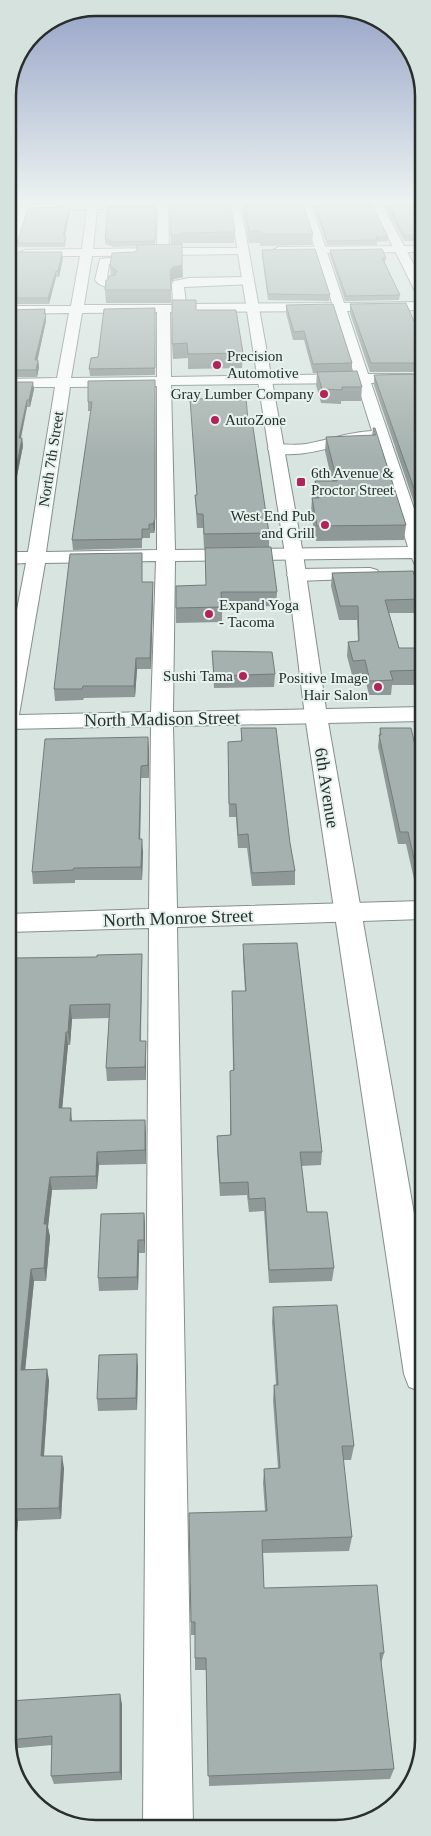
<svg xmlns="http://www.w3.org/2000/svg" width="431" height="1836" viewBox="0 0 431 1836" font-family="'Times New Roman',serif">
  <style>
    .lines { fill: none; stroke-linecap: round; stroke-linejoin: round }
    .minor-casing { stroke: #838f8b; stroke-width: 2 }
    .major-casing { stroke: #838f8b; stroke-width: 2 }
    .minor { fill: #fff; fill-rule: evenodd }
    .major { fill: #fff; fill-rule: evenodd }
    .wall { fill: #8e9896 }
    .shaded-wall { fill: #747c7a }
    .building { fill: #a5b1ae; stroke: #747c7a }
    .poi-dot { fill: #b2235a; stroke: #e5f2ee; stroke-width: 2 }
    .labels { text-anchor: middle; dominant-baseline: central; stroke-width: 4; stroke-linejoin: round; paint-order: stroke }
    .far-poi-label { font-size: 15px; fill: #292e2c; stroke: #e5f2ee; text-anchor: start }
    .far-street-label { font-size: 15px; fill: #292e2c; stroke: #e5f2ee }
    .street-label { font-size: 18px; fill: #292e2c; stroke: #e5f2ee }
    .rim { fill: none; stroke: #292e2c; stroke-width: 2.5 }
  </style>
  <rect width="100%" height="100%" fill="#d8e4e0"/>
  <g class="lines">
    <g class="minor-casing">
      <g id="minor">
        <path d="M19,202H29V204L423,202V206H383L423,282V299L417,295L373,207H312L344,303L423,302V310L347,311L368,374H411L416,375L418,378L416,381L411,382L371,383L423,535V569L416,567L412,558L175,561L173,712L423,707V721L173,726L177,908L423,901V919L177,927L193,1827H143L149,928L8,932V914L149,909L151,726L8,729V656L26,563L8,564V552H28L55,387H8V379L57,378L69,313L9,314L8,306H71L80,256H25L19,253L25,250L82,249L87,209L27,210L14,253L8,256V236L16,210H8V204H18ZM302,207L332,303L186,304L184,287L252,284L254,281L252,278L248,277L189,278L174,281L172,284L173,305H84L92,256L243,254L249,251L243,248H169L168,209ZM97,209H158L157,248L93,249ZM334,311L354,374L171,377L170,312ZM157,312V377L71,378L82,313ZM357,383L372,431C349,432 328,440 306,444C294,446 282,443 270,446L268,449L270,452C305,461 340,441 375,440L408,547L175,550L171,385ZM157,386V550L46,552L70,387ZM156,561L151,712L19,715L45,563Z"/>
        <path d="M131,256L135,258L137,260L135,262L109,264L107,278L116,284L114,287C108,288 99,286 95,280L100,259Z"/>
        <path d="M370,568L377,570L380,574L377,578L297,581L290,579L287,575L290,571L297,569Z"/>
      </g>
    </g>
    <g class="major-casing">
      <g id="major">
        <path d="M230,202H240L303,554L327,716L423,1265V1392L409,1387L404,1374L305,716L285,554Z"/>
        <path d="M423,246V252L279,253L273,250L279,247Z"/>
      </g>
    </g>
    <use href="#minor" class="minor"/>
    <use href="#major" class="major"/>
  </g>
  <g class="wall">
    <path d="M170,202L235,232L234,243H182L183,277L174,279L171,283V303H106L105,290L111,276L110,266L135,252L137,250L136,246L114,247L105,244V239L156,206L155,245H171Z"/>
    <path d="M243,202H302L313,234L312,245L260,246V243H249L243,210Z"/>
    <path d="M387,202H423V244L417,241H404L386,208Z"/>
    <path d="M315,205L388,237V241L377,242V245H327L315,209Z"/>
    <path d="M69,207L70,211L65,236H66V240L65,247H18L17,243Z"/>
    <path d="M262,250L330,295L329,301L268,300L262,256Z"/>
    <path d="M330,250L386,258L385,263L400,295L399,300L345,301L330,255Z"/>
    <path d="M8,252L63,258L59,277H56L49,304H8Z"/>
    <path d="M350,304L423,342V372H370L350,313Z"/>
    <path d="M286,305L352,363V371L362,387L361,401H341V404L321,403L316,385L317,373H313L304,340H293L286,313Z"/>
    <path d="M155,308V375L90,376L89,369L98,357Z"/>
    <path d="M45,309L46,321L37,360H38L39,367L37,377H8V310Z"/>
    <path d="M196,310L243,353L242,368L188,369V358L173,359L172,344Z"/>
    <path d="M423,374V529L374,385V375Z"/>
    <path d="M155,380V529L154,533H150V538H142V548L73,550L72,540L91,411H88V402Z"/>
    <path d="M8,382L34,389L30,407H27L21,438H22L23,446L16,481L12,484Z"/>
    <path d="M190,399L248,421L269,533V547L204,548L203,528H197L195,495H197L191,411Z"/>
    <path d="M373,428L406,525L404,540L316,541L311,513L312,498H315L314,495L315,481H332L325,451L326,437L372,436Z"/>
    <path d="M205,548L277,592L276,606L222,607V622L176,623V608L206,585Z"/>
    <path d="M142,553V582L153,593L151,669H137L135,697L84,698L83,700L55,701L54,689Z"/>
    <path d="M332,573L422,599L420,613H389L399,648H423V685H392L391,695H369L364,674L352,675L347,656L348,642L358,641L357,620H339L331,586Z"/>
    <path d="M212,651L275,674L274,687L214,688Z"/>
    <path d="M241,728L290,843L295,871V885L252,886L247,848H238L236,817H229L228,742H241Z"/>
    <path d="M380,728L423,762V879H414L406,844H398L378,747Z"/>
    <path d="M149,749V778H141L140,839L143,852L142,880H75V883L33,884L32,872Z"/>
    <path d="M243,944L322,1152L321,1165L301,1166L307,1212L334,1268L332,1281L269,1283L264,1211L249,1212L247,1195L220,1196L217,1149V1136L230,1135V1071H233L232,991H245L243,958Z"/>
    <path d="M142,954V967L141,1041L146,1054V1080L107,1081L106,1068L109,1018L72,1019L70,1045H68L62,1108L72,1121L146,1133V1164L99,1165L97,1189L52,1190L48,1227L50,1237L46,1281H34L25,1369H47L49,1381L44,1456L64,1468L61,1519L18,1521L8,1624V992L97,957Z"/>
    <path d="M144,1213L145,1226V1253H139L138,1290L99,1291L98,1278Z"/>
    <path d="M273,1307L354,1446L351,1460H343L352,1537L349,1551L263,1553L264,1588L384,1653L381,1664L394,1769L390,1779L209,1786L207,1670H195V1635H191V1622L265,1511L263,1483L264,1469L278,1468L273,1400L274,1385H276L272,1322Z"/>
    <path d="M138,1366L137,1410L98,1411L97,1399Z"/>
    <path d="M8,1701L122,1704V1780L54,1784L51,1776L52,1745L8,1749Z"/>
  </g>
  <g class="shaded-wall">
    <path d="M13,207V212L8,231V223Z"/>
    <path d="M69,207L70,211L64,240L63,236Z"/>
    <path d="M62,252L63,258L59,277L58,271Z"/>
    <path d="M182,265L183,277L174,279L170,283V270L173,267Z"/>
    <path d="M56,271V277L49,304L48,298Z"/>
    <path d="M45,309L46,321L36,367L35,360Z"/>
    <path d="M38,360L39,367L37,377L36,370Z"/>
    <path d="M155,380V529L154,533L153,524Z"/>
    <path d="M33,382L34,389L30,407L29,400Z"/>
    <path d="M27,400V407L19,446V438Z"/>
    <path d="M22,438L23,446L16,481L12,484L8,504V492L11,476Z"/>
    <path d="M153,582V593L151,669L150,658Z"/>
    <path d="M136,658L137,669L135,697L134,686Z"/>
    <path d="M148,737L149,749V778L148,765Z"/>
    <path d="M141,766V778L140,852L139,839Z"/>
    <path d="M142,839L143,852L142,880L141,867Z"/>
    <path d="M142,954V967L140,1054V1041Z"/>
    <path d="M70,1005L72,1019L70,1045L68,1032Z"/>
    <path d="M66,1032L68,1045L61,1122L59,1108Z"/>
    <path d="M146,1041V1080L145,1067Z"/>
    <path d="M71,1108L72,1122L70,1121Z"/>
    <path d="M145,1120L146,1133V1164L145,1150Z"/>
    <path d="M97,1152L99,1165L97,1189L96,1176Z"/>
    <path d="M50,1177L52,1190L48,1227L50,1237L46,1281L44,1268V1224Z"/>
    <path d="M144,1213L145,1226V1253L144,1240Z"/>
    <path d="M138,1240L139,1253L138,1290L137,1277Z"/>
    <path d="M31,1269L34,1281L24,1382L21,1370Z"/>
    <path d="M137,1354L138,1366L137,1410L136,1398Z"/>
    <path d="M47,1369L49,1381L43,1468L41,1456Z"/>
    <path d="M62,1456L64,1468L61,1519L59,1508Z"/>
    <path d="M15,1509L18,1521L9,1624L8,1582Z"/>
    <path d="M120,1694L122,1704V1780L120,1772Z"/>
  </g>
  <g class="building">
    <path d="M170,202H230L235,232L182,233V235H171Z"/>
    <path d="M244,202H302L313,234H261L260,231H249Z"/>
    <path d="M387,202H423V238L418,235H404Z"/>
    <path d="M315,205H372L388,237H376L377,240L327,241Z"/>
    <path d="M8,206L13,207L8,223Z"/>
    <path d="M108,206H156L155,241L114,242L105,239Z"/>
    <path d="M69,207L63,236H66L64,243H17L28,208Z"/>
    <path d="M182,244V265L173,267L170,270L171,290H105L106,280H108L109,276L115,275L117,271L110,266L112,253L135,252L138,248L136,245Z"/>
    <path d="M315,249L330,295L268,294L262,250Z"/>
    <path d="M382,249L386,258H382L400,295L346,296L330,250Z"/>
    <path d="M8,252H62L58,271H56L48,298H8Z"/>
    <path d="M172,300H196V310H236L243,353L188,354L187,343L172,344Z"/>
    <path d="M406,303L423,342V363H371L350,304Z"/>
    <path d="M333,304L352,363L313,364L304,331L294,332L286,305Z"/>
    <path d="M155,308V368L89,369L91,358L98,357L104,309Z"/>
    <path d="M45,309L44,314H46L35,360H38L36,370H8V310Z"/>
    <path d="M357,371L362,387H342V390L322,389L317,372Z"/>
    <path d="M423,374V514L374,375Z"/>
    <path d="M155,380V519L153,524H149V529H142V539L72,540L92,402H88V381Z"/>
    <path d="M8,382H33L29,400H27L19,438H22L15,474L11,476L8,492Z"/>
    <path d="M246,398L248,421H252L269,533L204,534L203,514H197L195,495H197L190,399Z"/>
    <path d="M373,428H375L406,525L317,526L312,498H319L315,481H337L326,437L376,435Z"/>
    <path d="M271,547L277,592H221L222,607L176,608V586L206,585L205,548Z"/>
    <path d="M142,553V582H153L150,658H136L134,686H83L82,689H54L70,554Z"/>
    <path d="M413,571L422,599L385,600L399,648H423V670L390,671L393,680L370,681L365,660L353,661L348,642L359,641L358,606H340L332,573Z"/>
    <path d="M212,651L272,652L275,674L214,676Z"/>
    <path d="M241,728H276L290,843L295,871L252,873L248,834L238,835L236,804H229L228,742L242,741Z"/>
    <path d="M380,728H411L418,758H422L423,762V867H416L408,832H400L379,735H381Z"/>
    <path d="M148,737V765L141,766L139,839H142L141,867L74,868L73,870L32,872L45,739Z"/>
    <path d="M297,943L322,1152H300L307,1212H327L334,1268L269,1270L265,1198L249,1199L248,1182L220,1183L217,1136L231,1135L230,1071L234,1070L232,991H246L243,944Z"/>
    <path d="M142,954L140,1041H146L145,1067L106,1068L110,1004L70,1005L68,1032H66L59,1108H71L70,1121L145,1120V1150L97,1152L96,1176L50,1177L44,1224H47L44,1268L31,1269L21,1370L47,1369L41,1456H62L59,1508L15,1509L8,1582V992L13,958L97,957V955Z"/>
    <path d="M144,1213V1240H138L137,1277L98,1278L101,1214Z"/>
    <path d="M337,1305L354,1446H342L352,1537L262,1540L264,1588L377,1585L384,1653H380L394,1769L208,1776L206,1658H195V1622H191L189,1513L267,1511L264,1469L280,1468L274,1385H278L273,1307Z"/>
    <path d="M137,1354L136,1398L97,1399L99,1355Z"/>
    <path d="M120,1694V1772L51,1776L52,1736L8,1740V1701Z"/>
  </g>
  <linearGradient id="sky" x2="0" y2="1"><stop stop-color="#96a3c7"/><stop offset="0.44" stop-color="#edf3f1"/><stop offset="1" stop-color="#edf3f1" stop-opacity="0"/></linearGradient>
  <rect width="431" height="459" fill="url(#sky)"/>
  <g class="poi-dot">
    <circle cx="217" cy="365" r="5"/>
    <circle cx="324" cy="394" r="5"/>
    <circle cx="215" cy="420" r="5"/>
    <rect x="296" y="477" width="10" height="10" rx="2.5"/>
    <circle cx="325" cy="525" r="5"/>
    <circle cx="209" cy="614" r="5"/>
    <circle cx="243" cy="676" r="5"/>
    <circle cx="378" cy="687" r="5"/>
  </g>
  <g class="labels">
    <g class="far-poi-label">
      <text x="227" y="356">Precision<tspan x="227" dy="17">Automotive</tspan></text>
      <text x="314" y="394" text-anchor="end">Gray Lumber Company</text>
      <text x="225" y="420">AutoZone</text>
      <text x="311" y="473">6th Avenue &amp;<tspan x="311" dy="17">Proctor Street</tspan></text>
      <text x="315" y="516" text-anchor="end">West End Pub<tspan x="315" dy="17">and Grill</tspan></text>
      <text x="219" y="605">Expand Yoga<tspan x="219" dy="17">- Tacoma</tspan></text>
      <text x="233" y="676" text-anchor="end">Sushi Tama</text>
      <text x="368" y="678" text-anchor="end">Positive Image<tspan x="368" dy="17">Hair Salon</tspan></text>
    </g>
    <g class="far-street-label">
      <text transform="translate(51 459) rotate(-81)">North 7th Street</text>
    </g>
    <g class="street-label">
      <text transform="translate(162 719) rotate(-1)">North Madison Street</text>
      <text transform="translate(327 788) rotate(81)">6th Avenue</text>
      <text transform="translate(178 918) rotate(-2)">North Monroe Street</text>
    </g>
  </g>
  <path d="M0 0H431V1836H0ZM96 16H335A80 80 0 0 1 415 96V1740A80 80 0 0 1 335 1820H96A80 80 0 0 1 16 1740V96A80 80 0 0 1 96 16Z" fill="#d6e2de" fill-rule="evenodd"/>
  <path class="rim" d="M96 16H335A80 80 0 0 1 415 96V1740A80 80 0 0 1 335 1820H96A80 80 0 0 1 16 1740V96A80 80 0 0 1 96 16Z"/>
</svg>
